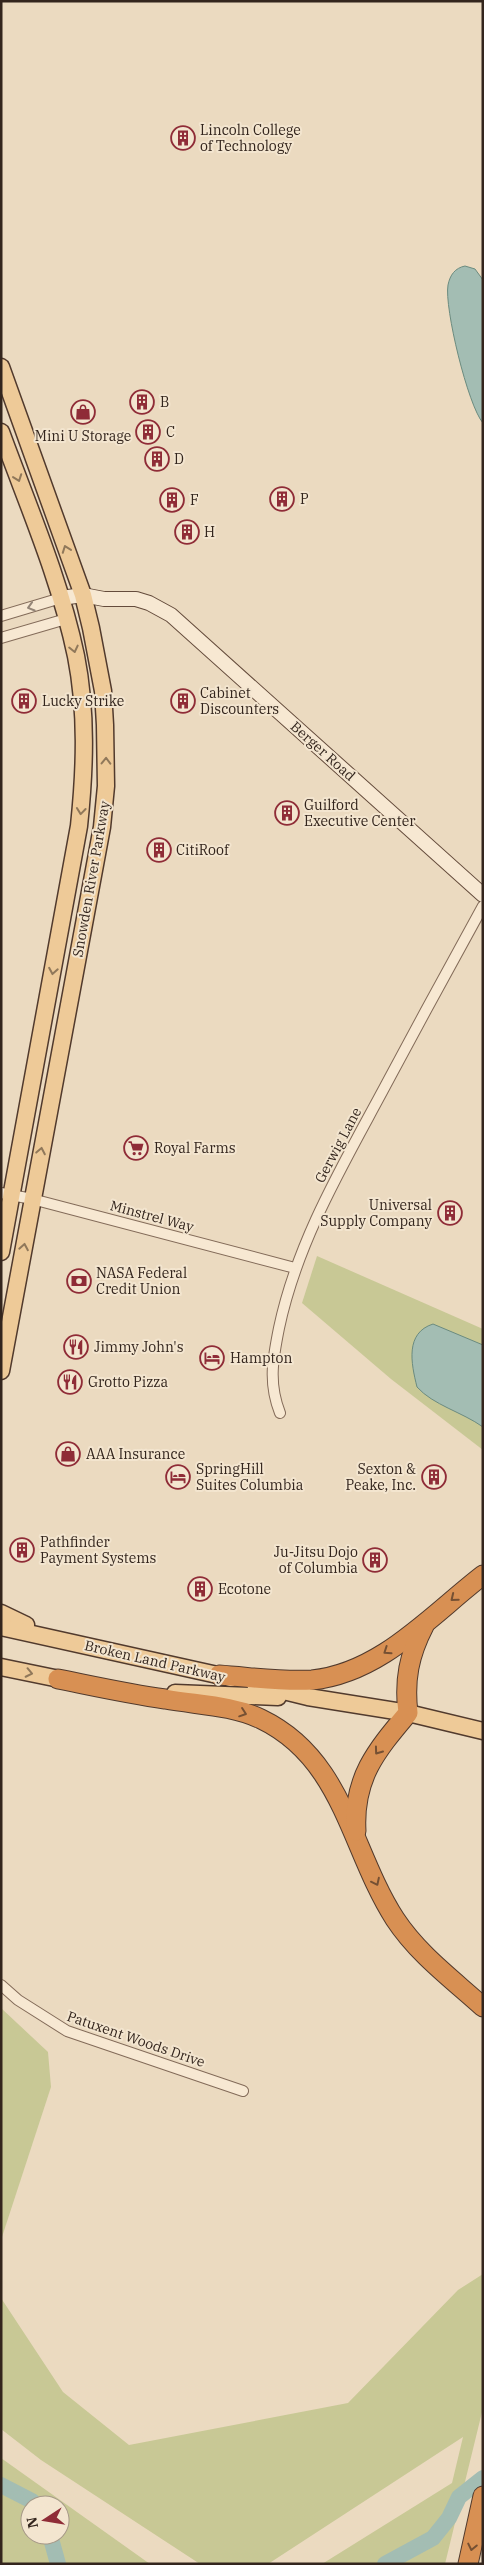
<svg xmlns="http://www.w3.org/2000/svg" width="484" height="2565" viewBox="0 0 484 2565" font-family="'IBM Plex Serif',serif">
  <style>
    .green { fill: #c8c895; fill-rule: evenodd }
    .water { fill: #a3bdb3; stroke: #6b8b7f }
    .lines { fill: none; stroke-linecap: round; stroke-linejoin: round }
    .river { stroke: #a3bdb3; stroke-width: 16 }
    .street-casing { stroke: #836b59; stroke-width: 12 }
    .secondary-casing { stroke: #654c3c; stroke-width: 16 }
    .primary-casing { stroke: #513a2d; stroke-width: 19 }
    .highway-casing { stroke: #513a2d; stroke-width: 21 }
    .street { stroke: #f7e8d2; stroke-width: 10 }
    .secondary { stroke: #f7e8d2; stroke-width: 14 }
    .primary { stroke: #eeca98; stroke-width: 16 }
    .highway { stroke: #d89053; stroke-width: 19 }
    .oneway { stroke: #90785a }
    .oneway2 { stroke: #958678 }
    .oneway3 { stroke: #755033 }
    .labels { text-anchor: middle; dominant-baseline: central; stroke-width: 4; stroke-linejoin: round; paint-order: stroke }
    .poi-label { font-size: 14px; fill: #33251d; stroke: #f3e5cf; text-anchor: start }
    .street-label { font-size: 14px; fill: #33251d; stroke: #f3e5cf }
  </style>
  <rect width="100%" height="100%" fill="#ebdac0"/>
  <g class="green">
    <path d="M317,1256L483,1329V1450L391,1379L302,1303Z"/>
    <path d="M1,2008L48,2052L51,2087L1,2240Z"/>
    <path d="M483,2274V2408L445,2564H322L452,2483L463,2437L268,2564H200L41,2460L1,2429V2298L63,2392L129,2445L348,2403L458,2290Z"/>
    <path d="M1,2458L150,2564H1ZM30,2505H60V2535H30Z"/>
  </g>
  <g class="water">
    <path d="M465,266L475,269L483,280V423C468,406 444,307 448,285C450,275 455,268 465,266Z"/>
    <path d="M433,1324L483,1345V1427C462,1412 433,1405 417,1387C411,1363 405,1333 433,1324Z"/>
  </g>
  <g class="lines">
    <g class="river">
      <path d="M1,2485L32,2501L35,2505"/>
      <path d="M50,2535L58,2564"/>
      <path d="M385,2564L433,2538L449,2518L459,2497L483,2478"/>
    </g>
    <g class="street-casing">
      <g id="street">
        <path d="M1,616L61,598"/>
        <path d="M1,638L66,619"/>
        <path d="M1,1193L32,1199L295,1268"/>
        <path d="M280,1413C268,1383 273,1358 279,1328C298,1238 346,1160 389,1079C420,1021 451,964 483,906"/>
        <path d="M1,1985L18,2000L67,2031L243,2091"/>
      </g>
    </g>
    <g class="secondary-casing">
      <path id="secondary" d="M61,598L83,595L104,599H136L149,603L171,615L483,895"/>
    </g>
    <g class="primary-casing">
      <g id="primary">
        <path d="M1,367L83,595L91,628L103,691L105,725L106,786L102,827L1,1371"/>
        <path d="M1,432C28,506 60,579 76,656C87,712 85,769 79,826L1,1252"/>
        <path d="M1,1613L26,1625"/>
        <path d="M1,1627L231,1678"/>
        <path d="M1,1667L69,1681"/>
        <path d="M255,1684L308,1697L408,1713L483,1731"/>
        <path d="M175,1693L278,1697"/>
      </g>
    </g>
    <g class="highway-casing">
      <g id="highway">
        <path d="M219,1675C250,1677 281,1682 312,1680C381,1673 431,1615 483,1575"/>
        <path d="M58,1679C93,1686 129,1694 165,1699C198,1705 231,1705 261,1719C344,1759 350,1849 395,1919C418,1954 452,1979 483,2007"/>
        <path d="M356,1831C353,1778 376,1751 408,1713C404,1680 409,1655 424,1626"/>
        <path d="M468,2564L483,2496"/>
      </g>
    </g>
    <use href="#street" class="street"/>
    <use href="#secondary" class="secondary"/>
    <use href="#primary" class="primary"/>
    <use href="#highway" class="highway"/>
  </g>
  <defs><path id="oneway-chevron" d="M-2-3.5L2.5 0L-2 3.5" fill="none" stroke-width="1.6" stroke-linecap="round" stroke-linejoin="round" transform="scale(1.25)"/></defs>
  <g class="oneway">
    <use href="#oneway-chevron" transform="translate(18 478) rotate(70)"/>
    <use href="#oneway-chevron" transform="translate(66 549) rotate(-110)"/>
    <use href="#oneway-chevron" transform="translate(74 649) rotate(77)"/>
    <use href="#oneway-chevron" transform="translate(106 761) rotate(-89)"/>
    <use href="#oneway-chevron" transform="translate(81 811) rotate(96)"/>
    <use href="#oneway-chevron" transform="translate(53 971) rotate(100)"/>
    <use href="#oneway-chevron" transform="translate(41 1151) rotate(-79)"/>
    <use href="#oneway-chevron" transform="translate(24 1247) rotate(-80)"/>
    <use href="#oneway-chevron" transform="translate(29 1673) rotate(12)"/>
  </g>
  <use class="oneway2" href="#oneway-chevron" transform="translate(31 607) rotate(163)"/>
  <g class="oneway3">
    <use href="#oneway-chevron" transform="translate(454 1598) rotate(141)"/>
    <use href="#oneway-chevron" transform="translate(387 1651) rotate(146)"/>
    <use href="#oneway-chevron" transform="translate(243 1713) rotate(19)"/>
    <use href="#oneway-chevron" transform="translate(378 1751) rotate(126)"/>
    <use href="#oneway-chevron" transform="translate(376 1882) rotate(64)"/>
    <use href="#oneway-chevron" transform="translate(472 2547) rotate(102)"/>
  </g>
  <defs>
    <g id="building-ring" transform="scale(1.25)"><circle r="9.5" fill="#f3e5cf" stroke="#8f2c37" stroke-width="1.5"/><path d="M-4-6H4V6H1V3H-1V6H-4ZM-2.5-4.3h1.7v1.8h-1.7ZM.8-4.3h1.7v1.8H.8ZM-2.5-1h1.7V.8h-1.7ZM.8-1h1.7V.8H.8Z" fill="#8f2c37"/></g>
    <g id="shop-ring" transform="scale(1.25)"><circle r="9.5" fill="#f3e5cf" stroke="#8f2c37" stroke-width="1.5"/><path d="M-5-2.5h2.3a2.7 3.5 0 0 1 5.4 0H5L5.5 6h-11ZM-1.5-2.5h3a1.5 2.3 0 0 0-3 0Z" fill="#8f2c37"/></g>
    <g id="supermarket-ring" transform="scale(1.25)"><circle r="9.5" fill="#f3e5cf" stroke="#8f2c37" stroke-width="1.5"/><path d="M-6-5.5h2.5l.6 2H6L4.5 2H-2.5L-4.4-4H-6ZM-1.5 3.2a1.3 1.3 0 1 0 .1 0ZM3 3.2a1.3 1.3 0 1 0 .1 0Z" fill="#8f2c37"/></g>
    <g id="bank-ring" transform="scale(1.25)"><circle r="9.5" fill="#f3e5cf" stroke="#8f2c37" stroke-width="1.5"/><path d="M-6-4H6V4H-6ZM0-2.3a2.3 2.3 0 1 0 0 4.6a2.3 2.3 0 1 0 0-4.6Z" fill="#8f2c37"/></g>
    <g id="restaurant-ring" transform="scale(1.25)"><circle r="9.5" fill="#f3e5cf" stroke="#8f2c37" stroke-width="1.5"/><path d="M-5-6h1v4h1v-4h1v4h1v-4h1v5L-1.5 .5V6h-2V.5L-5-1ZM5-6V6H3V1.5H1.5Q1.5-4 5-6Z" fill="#8f2c37"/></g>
    <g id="hotel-ring" transform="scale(1.25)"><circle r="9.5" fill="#f3e5cf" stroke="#8f2c37" stroke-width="1.5"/><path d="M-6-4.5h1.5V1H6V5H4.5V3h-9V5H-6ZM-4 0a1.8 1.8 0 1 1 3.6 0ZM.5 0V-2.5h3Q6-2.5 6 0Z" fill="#8f2c37"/></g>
  </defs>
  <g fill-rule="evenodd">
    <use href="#building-ring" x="183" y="138"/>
    <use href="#building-ring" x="142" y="402"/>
    <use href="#shop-ring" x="83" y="412"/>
    <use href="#building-ring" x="148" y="432"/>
    <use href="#building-ring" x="157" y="459"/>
    <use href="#building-ring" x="282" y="499"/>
    <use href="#building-ring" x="172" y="500"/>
    <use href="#building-ring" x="187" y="532"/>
    <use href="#building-ring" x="24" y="701"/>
    <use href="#building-ring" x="183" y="701"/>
    <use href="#building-ring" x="287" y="813"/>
    <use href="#building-ring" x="159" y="850"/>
    <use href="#supermarket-ring" x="136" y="1148"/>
    <use href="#building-ring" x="450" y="1213"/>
    <use href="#bank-ring" x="79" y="1281"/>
    <use href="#restaurant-ring" x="76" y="1347"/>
    <use href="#hotel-ring" x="212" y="1358"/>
    <use href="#restaurant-ring" x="70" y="1382"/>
    <use href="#shop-ring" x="68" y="1454"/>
    <use href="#hotel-ring" x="178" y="1477"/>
    <use href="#building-ring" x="434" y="1477"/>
    <use href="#building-ring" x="22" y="1550"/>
    <use href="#building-ring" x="375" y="1560"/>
    <use href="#building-ring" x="200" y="1589"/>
  </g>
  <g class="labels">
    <g class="poi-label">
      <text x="200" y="130">Lincoln College<tspan x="200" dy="16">of Technology</tspan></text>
      <text x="160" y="402">B</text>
      <text x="166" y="432">C</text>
      <text x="83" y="436" text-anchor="middle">Mini U Storage</text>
      <text x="174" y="459">D</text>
      <text x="300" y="499">P</text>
      <text x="190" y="500">F</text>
      <text x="204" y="532">H</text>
      <text x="200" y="693">Cabinet<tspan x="200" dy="16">Discounters</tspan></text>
      <text x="42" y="701">Lucky Strike</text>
      <text x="304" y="805">Guilford<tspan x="304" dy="16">Executive Center</tspan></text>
      <text x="176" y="850">CitiRoof</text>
      <text x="154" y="1148">Royal Farms</text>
      <text x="432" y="1205" text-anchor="end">Universal<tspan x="432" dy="16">Supply Company</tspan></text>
      <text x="96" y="1273">NASA Federal<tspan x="96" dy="16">Credit Union</tspan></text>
      <text x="94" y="1347">Jimmy John's</text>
      <text x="230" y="1358">Hampton</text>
      <text x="88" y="1382">Grotto Pizza</text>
      <text x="86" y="1454">AAA Insurance</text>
      <text x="196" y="1469">SpringHill<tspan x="196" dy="16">Suites Columbia</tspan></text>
      <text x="416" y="1469" text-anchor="end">Sexton &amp;<tspan x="416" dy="16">Peake, Inc.</tspan></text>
      <text x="40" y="1542">Pathfinder<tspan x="40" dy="16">Payment Systems</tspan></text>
      <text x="358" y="1552" text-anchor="end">Ju-Jitsu Dojo<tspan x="358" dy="16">of Columbia</tspan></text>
      <text x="218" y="1589">Ecotone</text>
    </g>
    <g class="street-label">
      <text transform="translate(323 751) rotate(42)">Berger Road</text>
      <text transform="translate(91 879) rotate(-80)">Snowden River Parkway</text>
      <text transform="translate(338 1145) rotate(-62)">Gerwig Lane</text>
      <text transform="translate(152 1216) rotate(15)">Minstrel Way</text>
      <text transform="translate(155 1661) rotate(13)">Broken Land Parkway</text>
      <text transform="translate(136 2039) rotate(19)">Patuxent Woods Drive</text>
    </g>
  </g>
  <rect width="484" height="2565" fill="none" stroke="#33251d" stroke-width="5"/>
  <g transform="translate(45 2520) rotate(258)"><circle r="24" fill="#f3e5cf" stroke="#a69888"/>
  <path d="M0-4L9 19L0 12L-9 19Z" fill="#8f2c37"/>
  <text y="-8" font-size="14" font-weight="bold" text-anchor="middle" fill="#33251d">N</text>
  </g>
</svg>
